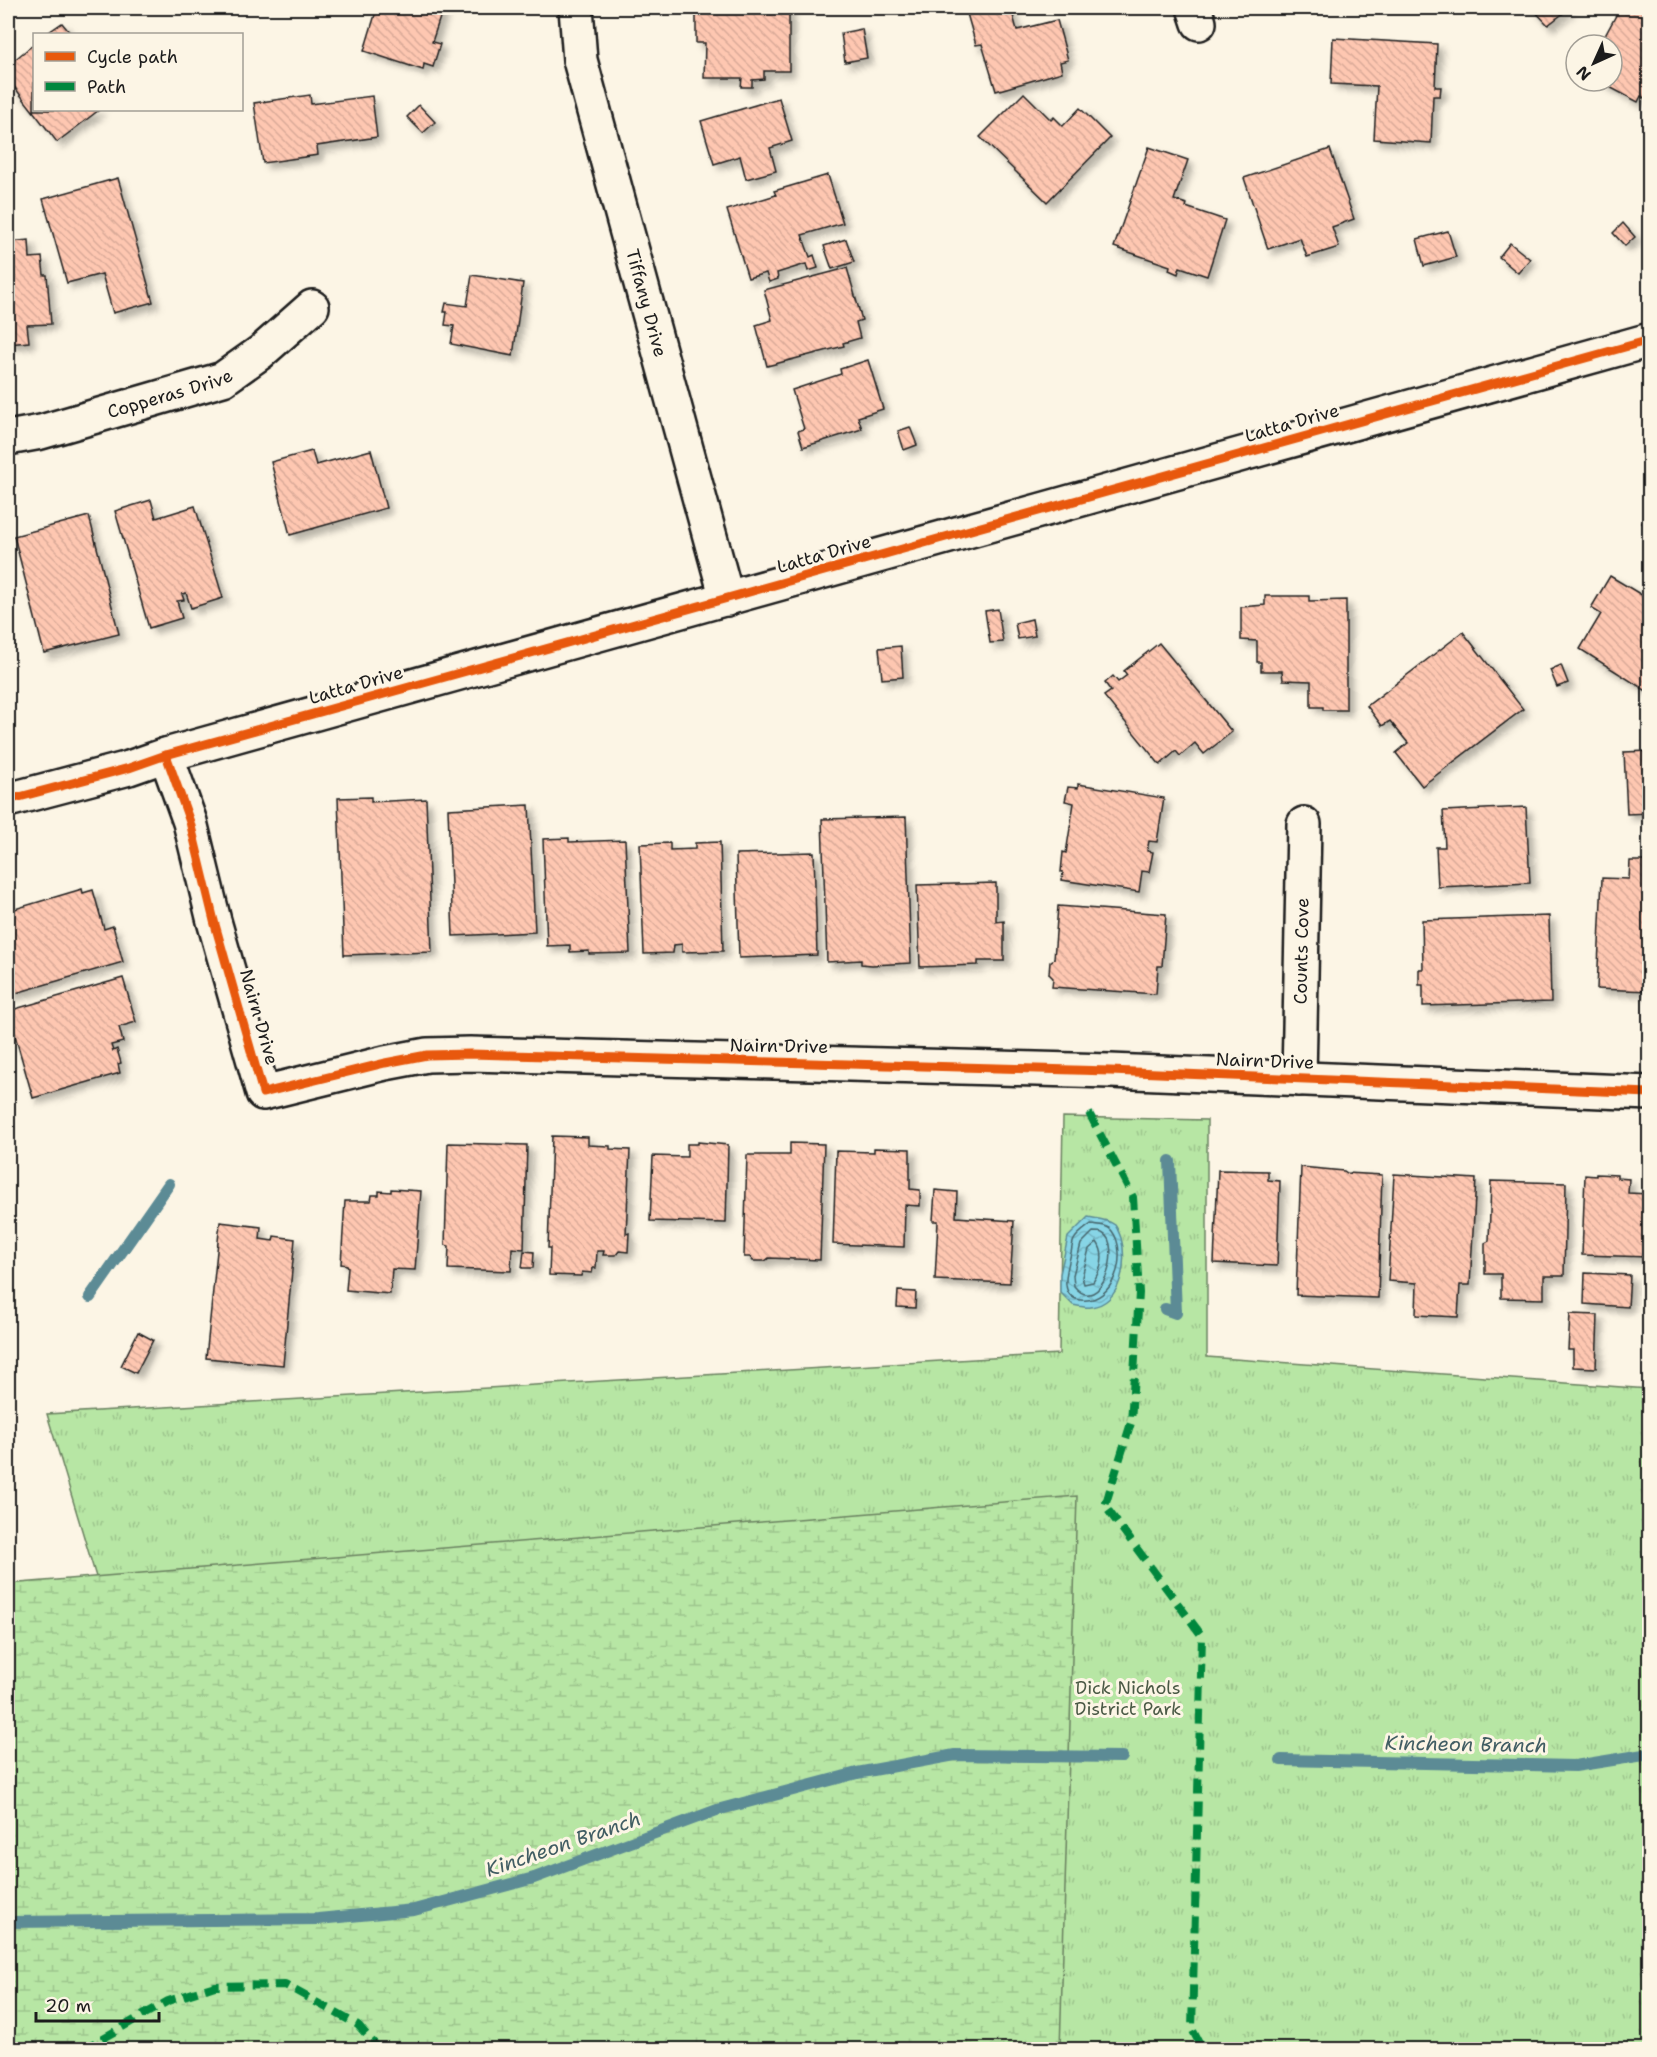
<svg xmlns="http://www.w3.org/2000/svg" width="1657" height="2057" viewBox="0 0 1657 2057" font-family="'Shantell Sans',sans-serif">
  <style>
    .grass { fill: url(#grass-tufts); stroke: #6a8160; stroke-width: 1.5 }
    .wetland { fill: url(#wetland-marsh); stroke: #6a8160; stroke-width: 1.5 }
    .water { fill: url(#water-waves); stroke: #5c8b95; stroke-width: 1.5 }
    .lines { fill: none; stroke-linecap: round; stroke-linejoin: round }
    .shore { stroke: #47666d; stroke-width: 1.5 }
    .stream { stroke: #5c8b95; stroke-width: 12 }
    .building { fill: url(#building-back-hatch); stroke: #1c1c1c; stroke-width: 1.5; filter: url(#shadow) }
    .street-casing { stroke: #1c1c1c; stroke-width: 38 }
    .secondary-casing { stroke: #1c1c1c; stroke-width: 38 }
    .street { stroke: #fcf5e5; stroke-width: 33 }
    .secondary { stroke: #fcf5e5; stroke-width: 33 }
    .quiet { stroke: #00873e; stroke-width: 8; stroke-dasharray: 15 8; stroke-linecap: butt }
    .cycleway-casing { stroke: #fcf5e5; stroke-width: 13 }
    .cycleway { stroke: #e8590c; stroke-width: 9 }
    .labels { text-anchor: middle; dominant-baseline: central; stroke-width: 6; stroke-linejoin: round; paint-order: stroke }
    .street-label { font-size: 18px; fill: #1c1c1c; stroke: #fcf5e5 }
    .park-label { font-size: 18px; fill: #4a5945; stroke: #fcf5e5 }
    .water-label { font-size: 20px; font-style: italic; fill: #415d63; stroke: #fcf5e5 }
  </style>
  <defs>
    <pattern id="grass-tufts" width="24" height="20" patternUnits="userSpaceOnUse" patternTransform="scale(1.5)"><rect width="24" height="20" fill="#b7e6a4"/><path d="M3 7l-1-3M5 7V3M7 7l1-3M15 17l-1-3M17 17v-4M19 17l1-3" fill="none" stroke="#9dc58d"/></pattern>
    <pattern id="wetland-marsh" width="20" height="14" patternUnits="userSpaceOnUse" patternTransform="scale(1.5)"><rect width="20" height="14" fill="#b7e6a4"/><path d="M1 5h8M5 5V1M11 12h8M15 12V8" fill="none" stroke="#9dc58d"/></pattern>
    <pattern id="water-waves" width="16" height="10" patternUnits="userSpaceOnUse" patternTransform="scale(1.5)"><rect width="16" height="10" fill="#87d5e6"/><path d="M0 5q4-4 8 0t8 0" fill="none" stroke="#74b6c5"/></pattern>
    <pattern id="building-back-hatch" width="6" height="6" patternUnits="userSpaceOnUse" patternTransform="scale(1.5)"><rect width="6" height="6" fill="#fec7b1"/><path d="M-1 5l2 2M0 0l6 6M5-1l2 2" fill="none" stroke="#d9aa98"/></pattern>
    <filter id="shadow"><feDropShadow dx="5.5" dy="5.5" stdDeviation="3" flood-color="#0004"/></filter>
  </defs>
  <rect width="100%" height="100%" fill="#fcf5e5"/>
  <filter id="ink" filterUnits="userSpaceOnUse"><feTurbulence type="fractalNoise" baseFrequency=".0167" numOctaves="2"/><feDisplacementMap in="SourceGraphic" scale="12" xChannelSelector="R" yChannelSelector="G"/><feConvolveMatrix kernelMatrix="1 2 1 2 8 2 1 2 1" color-interpolation-filters="sRGB"/></filter>
  <g filter="url(#ink)">
    <path class="grass" d="M1063,1117L1207,1120V1357L1649,1389V2049H238L47,1414L1059,1354Z"/>
    <path class="wetland" d="M1077,1496L1060,2049H8V1584Z"/>
    <path class="water" d="M1088,1217C1098,1219 1107,1219 1115,1225C1118,1229 1119,1233 1121,1238C1128,1261 1122,1303 1091,1307C1086,1308 1078,1306 1073,1305L1060,1292V1274L1068,1237Z"/>
    <g class="lines">
      <g class="shore">
        <path d="M1091,1224C1098,1225 1108,1225 1112,1231C1129,1254 1114,1304 1081,1300C1057,1297 1068,1268 1071,1253C1072,1249 1072,1243 1074,1240C1077,1234 1086,1228 1091,1224Z"/>
        <path d="M1093,1232C1094,1232 1101,1232 1102,1233C1124,1243 1101,1319 1074,1286L1073,1275L1081,1244Z"/>
        <path d="M1097,1242C1106,1255 1101,1270 1093,1282L1084,1284L1082,1277L1089,1249Z"/>
      </g>
      <g class="stream">
        <path d="M90,1297L169,1184"/>
        <path d="M1165,1309L1176,1313L1170,1161"/>
        <path d="M1281,1760L1575,1766L1650,1754"/>
        <path d="M8,1922L318,1919L414,1910L534,1878L717,1810L857,1773L955,1755L1122,1757"/>
      </g>
    </g>
    <g class="building">
      <path d="M377,8H443L432,42L440,44L433,67L424,64L423,70L364,51Z"/>
      <path d="M696,8H789V71H764V79L752,80V87H741L742,78H704L705,43H696Z"/>
      <path d="M975,8H1011L1017,30L1057,20L1068,60L1060,62L1062,72L996,91L982,44L976,45L966,10Z"/>
      <path d="M1532,8H1570L1548,25Z"/>
      <path d="M1620,8H1650V101L1641,96L1638,102L1598,81H1612V45H1600Z"/>
      <path d="M62,23L71,34H46Z"/>
      <path d="M862,29L867,58L845,62L841,33Z"/>
      <path d="M1333,38L1437,44L1435,87H1441L1440,96H1433L1431,143L1374,139L1377,86L1331,84Z"/>
      <path d="M34,44V110H99L57,142L8,79V65Z"/>
      <path d="M1024,93L1051,120L1054,117L1063,126L1080,108L1110,138L1047,202L980,137Z"/>
      <path d="M310,95L311,104L372,96L377,137L317,146L318,155L263,163L254,103Z"/>
      <path d="M779,98L792,141L770,148L776,171L746,179L740,156L714,164L701,121Z"/>
      <path d="M419,105L435,122L423,133L407,117Z"/>
      <path d="M1149,147L1188,160L1174,200L1187,204L1186,207L1225,220L1207,276L1180,267L1178,274L1169,270L1170,266L1114,247Z"/>
      <path d="M1330,149L1354,219L1332,227L1339,247L1307,257L1300,238L1268,249L1244,178Z"/>
      <path d="M828,175L843,223L802,235L810,257L814,255L818,268L808,271L806,264L777,273L778,279L769,282L766,273L748,278L727,210L776,195L774,191Z"/>
      <path d="M118,178L153,302L113,313L102,274L67,283L43,199Z"/>
      <path d="M1623,223L1635,237L1625,246L1613,233Z"/>
      <path d="M1448,231L1456,257L1424,266L1417,239Z"/>
      <path d="M846,239L854,262L832,269L824,246Z"/>
      <path d="M29,240L30,258L42,257L44,275H47L51,324L27,325L29,342L8,344V242Z"/>
      <path d="M1510,243L1530,259L1518,273L1499,257Z"/>
      <path d="M847,268L862,320L856,322L860,338L843,343L844,346L767,366L756,325L772,320L764,290Z"/>
      <path d="M472,275L523,283L513,356L451,344L454,326L445,325L447,312H444L446,303L467,306Z"/>
      <path d="M868,360L883,409L858,417L862,429L803,447L798,431L804,429L792,390L841,374L840,369Z"/>
      <path d="M910,427L917,445L904,450L898,431Z"/>
      <path d="M371,450L386,508L290,535L271,462L312,451L316,465Z"/>
      <path d="M151,500L156,518L195,506L223,598L191,608L186,593L182,594L184,600L177,601L182,618L149,628L115,511Z"/>
      <path d="M89,516L119,634L44,653L14,536Z"/>
      <path d="M1650,518V533L1642,523Z"/>
      <path d="M1610,576L1650,600V689L1648,692L1580,649L1601,614L1591,608Z"/>
      <path d="M1265,596H1309V601L1346,600V710H1323V707H1311V681L1283,680L1282,671H1261V662H1257V641L1241,640V607L1265,605Z"/>
      <path d="M998,609L1003,642L990,643L985,611Z"/>
      <path d="M1032,619L1035,636L1018,639L1015,623Z"/>
      <path d="M1463,632L1523,709L1422,786L1396,753L1408,743L1390,721L1382,726L1367,706Z"/>
      <path d="M1159,643L1232,732L1204,754L1195,743L1180,756L1176,751L1160,765L1104,696L1111,691L1105,683L1113,676L1118,682L1127,675L1124,671Z"/>
      <path d="M901,646L903,677L882,679L879,648Z"/>
      <path d="M1561,665L1568,683L1557,687L1550,670Z"/>
      <path d="M1647,723H1650V813L1627,814L1624,752L1648,751Z"/>
      <path d="M1078,784L1164,798L1157,842L1149,841L1147,851L1153,852L1149,872L1142,871L1139,892L1062,880L1063,872H1061L1063,852L1066,853L1074,803L1065,801L1068,787L1078,788Z"/>
      <path d="M371,797V802L426,799L432,952L344,955L338,798Z"/>
      <path d="M529,805L535,932L453,936L448,809Z"/>
      <path d="M1526,807L1530,883L1438,887L1436,847H1445L1443,811Z"/>
      <path d="M906,817L911,963L872,965L861,964V960L827,962L822,819Z"/>
      <path d="M569,838V842L625,840L630,953L589,954V951L570,952V945L547,946L543,839Z"/>
      <path d="M720,842L723,951L682,952V944L674,945L673,953L644,954L640,844L670,843V850L695,849V843Z"/>
      <path d="M814,852L817,955L739,958L736,854Z"/>
      <path d="M1630,861H1650V991L1597,989L1602,878L1629,879Z"/>
      <path d="M996,883V922L1004,921V961H978V965L920,967L917,885Z"/>
      <path d="M82,889L83,893L93,890L104,929L113,926L123,962L9,995L8,911Z"/>
      <path d="M1058,906L1166,914L1162,966H1158L1156,994L1052,987L1053,978L1049,974L1050,962L1054,959Z"/>
      <path d="M1549,916L1551,1002L1423,1006V985H1419V969H1423L1422,920Z"/>
      <path d="M123,978L136,1022L119,1027L123,1042L111,1045L113,1051L117,1049L121,1063L118,1064L120,1073L33,1098L8,1011Z"/>
      <path d="M552,1136L588,1137V1145L610,1146V1149L630,1150L626,1234L629,1233L628,1252L619,1251L616,1255H603L604,1251H597L596,1268H593L592,1273L582,1272L581,1276L549,1275L550,1248H548Z"/>
      <path d="M698,1142L728,1145L726,1223L650,1221L653,1156L687,1157V1144H698Z"/>
      <path d="M448,1143L527,1145L524,1249L512,1248L511,1271L448,1269L449,1246L445,1245Z"/>
      <path d="M790,1143L824,1144L820,1260L769,1258L765,1261H753L750,1257H744L747,1155H790Z"/>
      <path d="M874,1148L910,1149V1189L920,1190V1206L905,1205L904,1247L833,1244L836,1151L874,1152Z"/>
      <path d="M1301,1167L1344,1171L1347,1173L1382,1175L1378,1298L1296,1295Z"/>
      <path d="M1218,1170L1268,1171V1180L1280,1181L1277,1266L1214,1263Z"/>
      <path d="M1394,1174L1476,1179L1470,1285H1460L1458,1317L1416,1315L1417,1283L1388,1281Z"/>
      <path d="M1596,1174L1617,1175V1178L1629,1179L1628,1193L1650,1194V1257L1582,1255L1585,1175L1596,1176Z"/>
      <path d="M1491,1181L1566,1183L1564,1276H1544V1299L1501,1298V1274H1485V1243L1489,1241Z"/>
      <path d="M391,1189L421,1191L415,1270L392,1269L390,1294L346,1290L348,1267L347,1265L341,1264L345,1201H371L372,1195H379V1191L391,1192Z"/>
      <path d="M935,1190L957,1192L956,1217L1014,1221L1010,1283L935,1280L938,1221H933Z"/>
      <path d="M220,1222L261,1227L260,1239L273,1241L274,1236L295,1239L283,1365L206,1358Z"/>
      <path d="M524,1251L534,1252L533,1268H522Z"/>
      <path d="M1585,1273L1630,1275L1628,1307L1584,1304Z"/>
      <path d="M898,1291L916,1292L915,1308L897,1307Z"/>
      <path d="M1570,1314L1598,1315L1596,1368L1573,1367V1350H1568Z"/>
      <path d="M138,1332L153,1340L136,1373L121,1366Z"/>
    </g>
    <g class="lines">
      <g class="street-casing">
        <g id="street">
          <path id="s1" d="M576,8L580,60L727,599"/>
          <path d="M1194,8L1199,23"/>
          <path id="s2" d="M8,438L41,432L223,379L261,352L312,307"/>
          <path d="M166,755L190,822L214,921L263,1093L385,1063L427,1055L470,1054L1110,1071L1650,1093"/>
          <path id="s3" d="M1299,1079L1304,824"/>
        </g>
      </g>
      <g class="secondary-casing">
        <path id="secondary" d="M8,800L129,768L166,755L1650,340"/>
      </g>
      <use href="#street" class="street"/>
      <use href="#secondary" class="secondary"/>
      <g class="quiet">
        <path d="M1089,1113L1133,1197L1139,1293L1131,1423L1105,1506L1202,1636L1192,2029L1203,2050"/>
        <path d="M82,2050L168,2001L215,1986L285,1985L358,2025L380,2050"/>
      </g>
      <g class="cycleway-casing">
        <g id="cycleway">
          <path d="M166,755L190,822L214,921L263,1093L385,1063L427,1055L470,1054L1110,1071L1650,1093"/>
          <path d="M8,800L129,768L166,755L1650,340"/>
        </g>
      </g>
      <use href="#cycleway" class="cycleway"/>
    </g>
  </g>
  <g class="labels">
    <g class="street-label">
      <text stroke="none"><textPath href="#s1" startOffset="304">Tiffany Drive</textPath></text>
      <text stroke="none"><textPath href="#s2" startOffset="168">Copperas Drive</textPath></text>
      <text transform="translate(1292 423) rotate(-16)">Latta Drive</text>
      <text transform="translate(824 554) rotate(-16)">Latta Drive</text>
      <text transform="translate(356 685) rotate(-16)">Latta Drive</text>
      <text stroke="none"><textPath href="#s3" startOffset="128">Counts Cove</textPath></text>
      <text transform="translate(259 1017) rotate(74)">Nairn Drive</text>
      <text transform="translate(779 1046) rotate(1)">Nairn Drive</text>
      <text transform="translate(1265 1061) rotate(2)">Nairn Drive</text>
    </g>
    <g class="park-label">
      <text x="1128" y="1688">Dick Nichols<tspan x="1128" dy="21">District Park</tspan></text>
    </g>
    <g class="water-label">
      <text transform="translate(1466 1744) rotate(1)">Kincheon Branch</text>
      <text transform="translate(563 1844) rotate(-19)">Kincheon Branch</text>
    </g>
  </g>
  <rect width="1657" height="2057" fill="none" stroke="#fcf5e5" stroke-width="30"/>
  <rect x="15" y="15" width="1627" height="2027" fill="none" stroke="#1c1c1c" stroke-width="2" filter="url(#ink)"/>
  <rect x="33" y="33" width="210" height="78" fill="#fcf5e5" stroke="#a29e95" stroke-width="1.5"/>
  <rect x="45" y="52" width="30" height="9" fill="#e8590c" stroke="#a29e95" stroke-width="1.5"/>
  <text x="87" y="63" font-size="18" fill="#1c1c1c">Cycle path</text>
  <rect x="45" y="82" width="30" height="9" fill="#00873e" stroke="#a29e95" stroke-width="1.5"/>
  <text x="87" y="93" font-size="18" fill="#1c1c1c">Path</text>
  <g transform="translate(1594 63) rotate(225)"><circle r="28" fill="#fcf5e5" stroke="#a29e95" stroke-width="1.5"/>
  <path d="M0-4.5L10 22L0 15L-10 22Z" fill="#1c1c1c"/>
  <text y="-9" font-size="16" font-weight="bold" text-anchor="middle" fill="#1c1c1c">N</text>
  </g>
  <path d="M36 2012v9h123v-9" fill="none" stroke="#1c1c1c" stroke-width="3"/>
  <text x="45" y="2012" font-size="18" fill="#1c1c1c" stroke="#fcf5e5" stroke-width="4.5" paint-order="stroke">20 m</text>
</svg>
